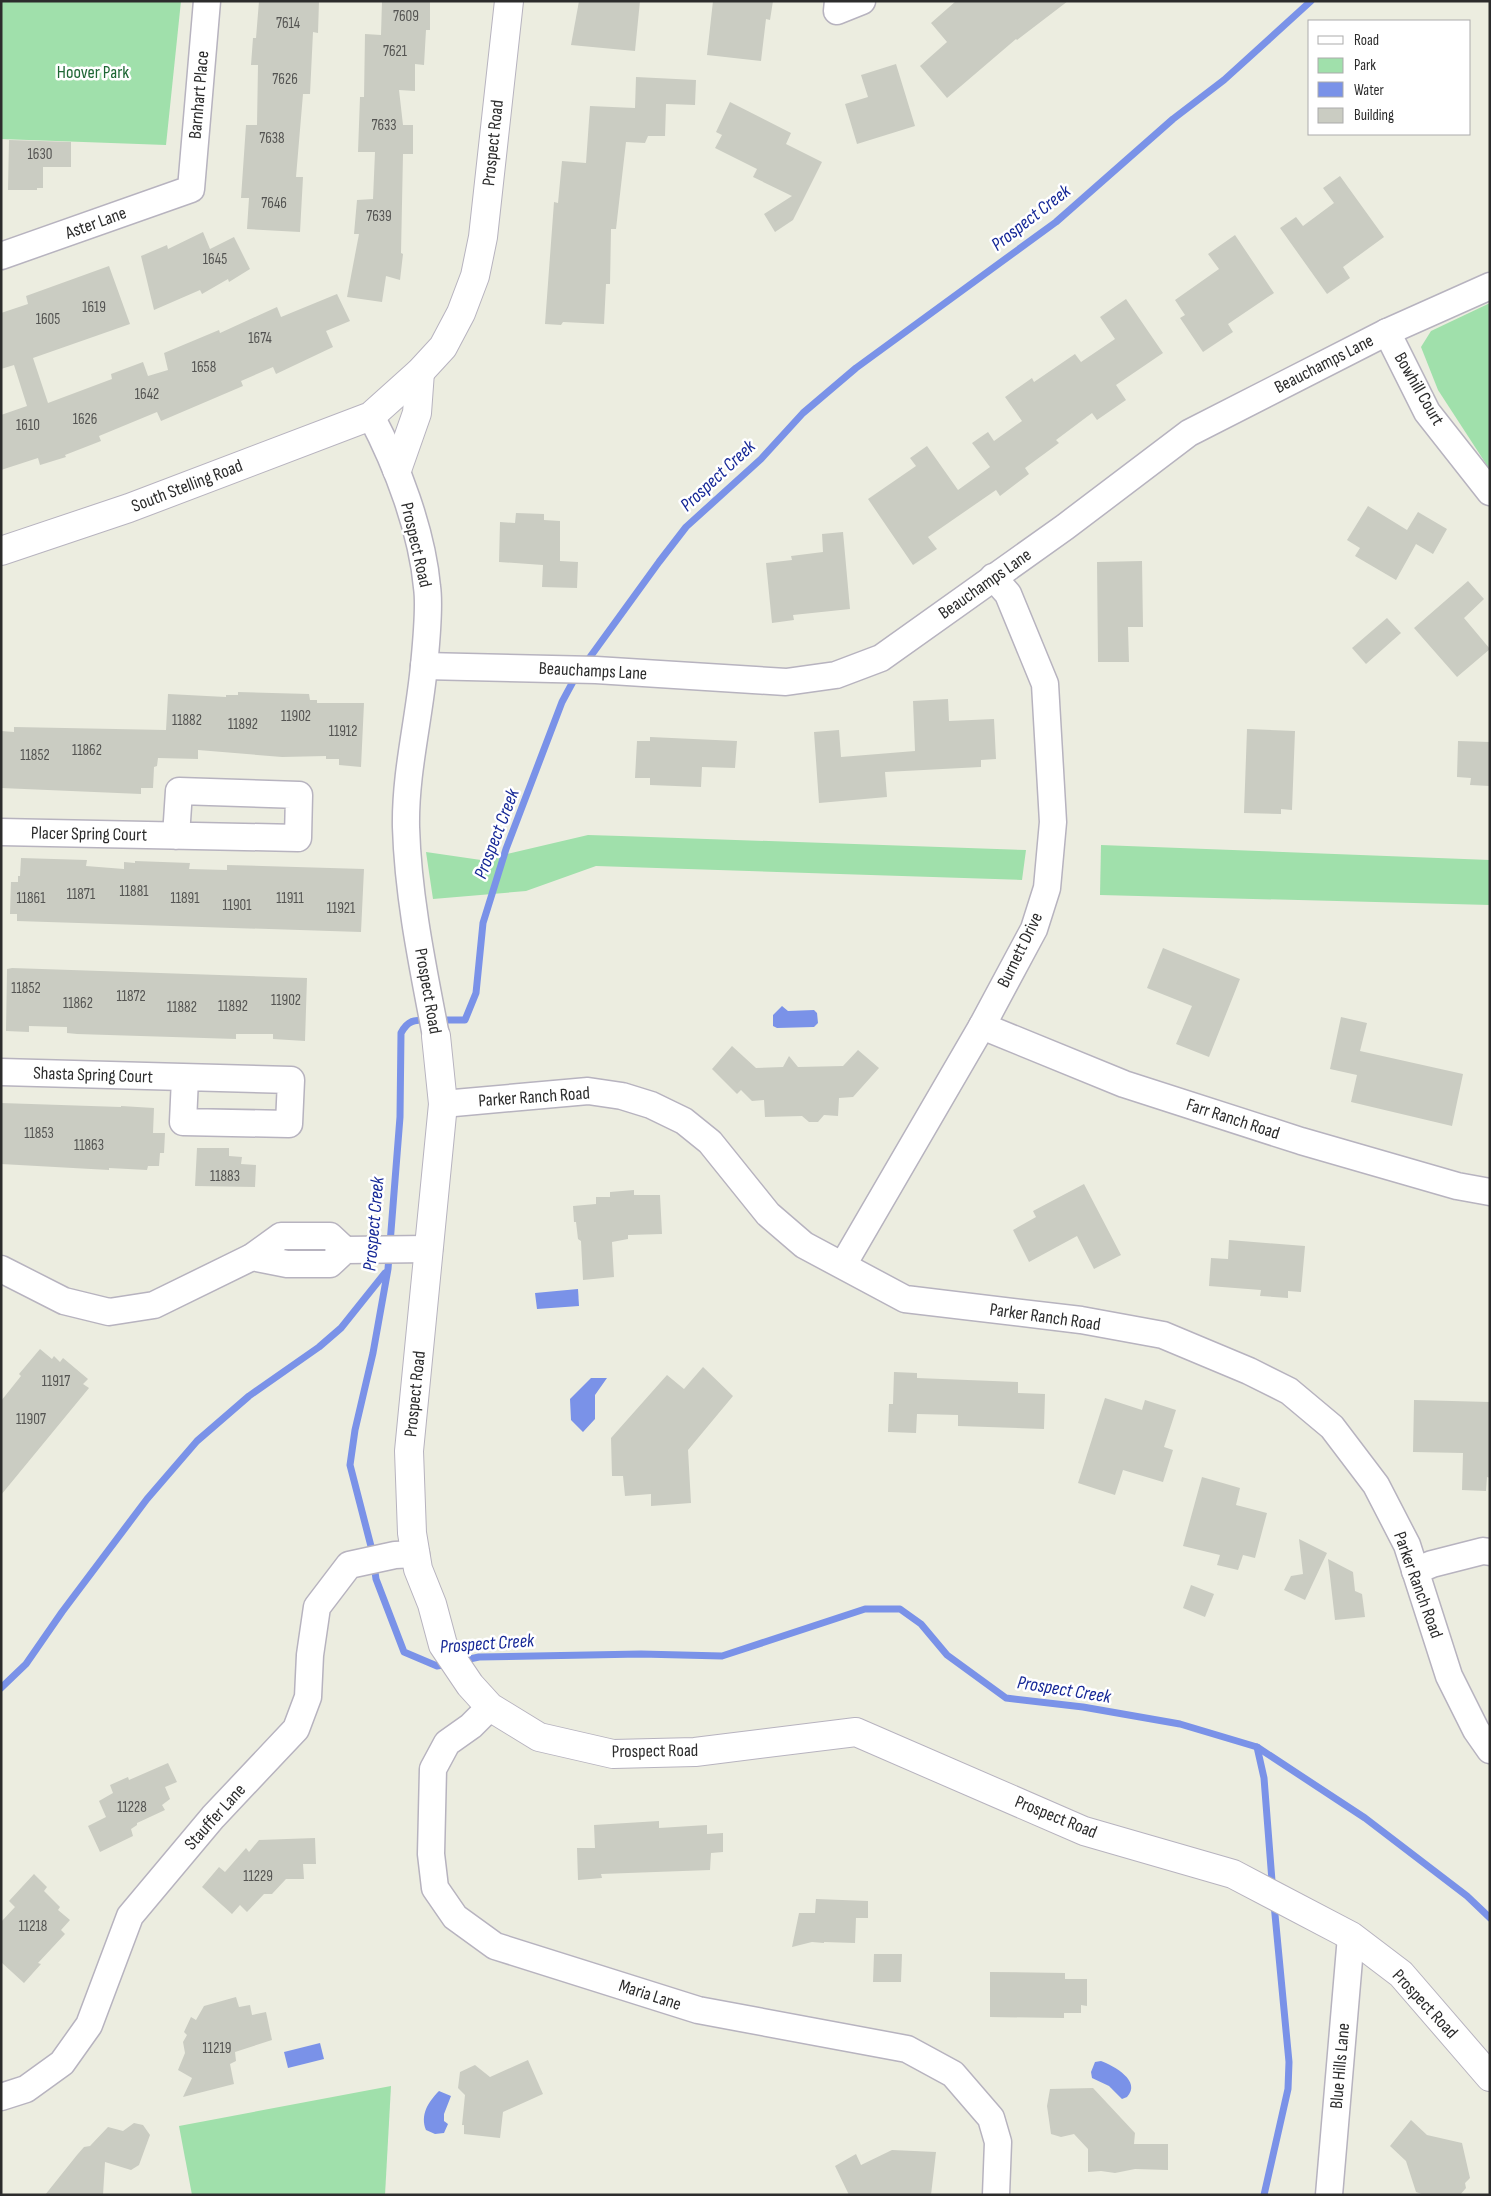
<svg xmlns="http://www.w3.org/2000/svg" width="1491" height="2196" viewBox="0 0 1491 2196" font-family="'Sofia Sans Condensed',sans-serif">
  <style>
    .green { fill: #a0e0ab }
    .water { fill: #7a92e8 }
    .lines { fill: none; stroke-linecap: round; stroke-linejoin: round }
    .stream { stroke: #7a92e8; stroke-width: 7 }
    .building { fill: #caccc2 }
    .minor-casing { stroke: #b7b3bf; stroke-width: 29 }
    .tertiary-casing { stroke: #b7b3bf; stroke-width: 30 }
    .secondary-casing { stroke: #b7b3bf; stroke-width: 30 }
    .minor { stroke: #fff; stroke-width: 26 }
    .tertiary { stroke: #fff; stroke-width: 28 }
    .secondary { stroke: #fff; stroke-width: 28 }
    .labels { text-anchor: middle; dominant-baseline: central; stroke-width: 5; stroke-linejoin: round; paint-order: stroke }
    .number-label { font-size: 15px; fill: #545452 }
    .park-label { font-size: 18px; fill: #1f6735; stroke: #fff }
    .street-label { font-size: 18px; fill: #2c2c2c; stroke: #fff }
    .water-label { font-size: 19px; font-style: italic; fill: #162897; stroke: #fff }
  </style>
  <rect width="100%" height="100%" fill="#ecede0"/>
  <g class="green">
    <path d="M1,1H181L166,145L1,139Z"/>
    <path d="M1490,303V470L1438,390L1421,347L1431,331Z"/>
    <path d="M588,835L621,836L1026,850L1022,880L596,866L526,891L433,899L426,852L481,860Z"/>
    <path d="M1101,845L1490,860V905L1100,895Z"/>
    <path d="M391,2086L385,2195H192L179,2126Z"/>
  </g>
  <g class="water">
    <path d="M782,1006L788,1011L814,1010L817,1013L818,1023L814,1027L777,1028L773,1026V1015Z"/>
    <path d="M578,1289L579,1306L537,1309L535,1293Z"/>
    <path d="M591,1378H607L595,1395V1419L583,1432L571,1420L570,1399Z"/>
    <path d="M320,2043L324,2059L288,2068L284,2052Z"/>
    <path d="M1101,2061C1114,2066 1142,2081 1127,2097L1122,2099L1109,2086L1092,2078L1091,2072L1095,2062Z"/>
    <path d="M439,2091L451,2096L444,2114V2121L448,2124L444,2133L435,2134L426,2130C420,2115 428,2102 439,2091Z"/>
  </g>
  <g class="lines">
    <g class="stream">
      <path d="M585,664L659,562L686,527L761,459L803,413L856,368L1056,222L1173,119L1224,80L1311,1"/>
      <path d="M439,1020H465L476,993L483,923L506,849L562,702L576,676"/>
      <path d="M373,1554L350,1465L355,1430L373,1353L388,1269L400,1117L401,1033C408,1020 414,1020 428,1020"/>
      <path d="M374,1565L376,1579L404,1652L437,1666L448,1664"/>
      <path d="M460,1661L479,1657L641,1654L722,1656L865,1609H900L921,1624L947,1655L1006,1698L1083,1707L1180,1724L1257,1747L1365,1818L1467,1896L1490,1918"/>
      <path d="M1,1688L26,1664L62,1612L147,1499L197,1441L249,1396L319,1347L341,1328L385,1273"/>
      <path d="M1257,1747L1264,1778L1272,1881"/>
      <path d="M1264,2195L1288,2089L1289,2062L1274,1904"/>
    </g>
  </g>
  <g class="building">
    <path d="M259,1H319L318,33L313,32L310,94H303L296,177H303L300,232L247,229L249,198H241L246,125H257L258,65H251L253,38H256Z"/>
    <path d="M382,1H430V30H426L424,65L415,64V91L399,90L403,125H413V154H403L401,253L403,254L400,280L386,276L382,302L347,297L359,234H354L357,200L373,199L375,152H358L360,97H364L365,34L381,35Z"/>
    <path d="M579,1H640L635,51L571,45Z"/>
    <path d="M713,1H773L770,20L766,19L761,61L707,55Z"/>
    <path d="M956,1H1068L1017,40L1016,39L947,98L920,66L947,42L931,23Z"/>
    <path d="M896,64L915,126L857,144L845,104L868,97L861,75Z"/>
    <path d="M636,77L696,80L695,105L666,104L665,136H648L645,143L626,142L616,229H611L610,284H606L604,324L563,322L561,325L545,324L554,202L558,203L562,161L586,163L590,106L635,108Z"/>
    <path d="M730,102L791,133L786,144L822,162L793,220L775,232L764,214L792,196L753,177L757,169L715,148L722,135L716,132Z"/>
    <path d="M9,140L71,142V167H43V188H37V190H8Z"/>
    <path d="M1340,176L1384,237L1343,267L1350,278L1327,294L1280,228L1296,217L1303,226L1334,203L1323,188Z"/>
    <path d="M203,232L210,249L234,237L250,269L229,282L228,279L202,294L200,290L154,310L141,256L167,245L168,249Z"/>
    <path d="M1235,235L1274,293L1228,324L1233,332L1203,352L1180,318L1185,315L1175,300L1219,269L1208,254Z"/>
    <path d="M109,266L130,324L33,358L48,403L112,379L111,374L143,362L148,376L168,370L164,353L219,330L220,333L277,307L281,317L337,294L350,321L326,331L333,347L276,374L273,367L241,381L243,386L161,421L157,412L99,436L101,441L65,455L66,457L40,465L38,458L1,470V415L27,406L14,365L1,369V313L28,304L26,296Z"/>
    <path d="M1126,299L1163,353L1116,385L1126,400L1097,420L1092,413L1056,440L1059,443L1025,468L1029,474L1000,496L996,490L928,537L937,549L913,565L868,499L916,466L910,458L927,446L958,490L990,467L972,443L988,432L994,441L1022,421L1005,397L1032,378L1034,382L1075,354L1081,362L1115,339L1100,317Z"/>
    <path d="M1368,506L1407,530L1418,512L1447,529L1433,554L1416,544L1396,580L1355,556L1360,548L1347,540Z"/>
    <path d="M516,513L544,514V520L560,521V561L578,562L577,588L542,587L543,565L499,562L500,522L515,523Z"/>
    <path d="M843,532L850,609L793,615L794,620L772,623L766,563L792,560L791,556L823,552L822,534Z"/>
    <path d="M1142,561L1143,627H1128L1129,662H1098L1097,562Z"/>
    <path d="M1468,581L1484,599L1464,618L1490,649L1457,677L1414,628Z"/>
    <path d="M1387,618L1401,633L1366,664L1352,648Z"/>
    <path d="M238,692L309,694L310,700H317V703H364L361,767L339,765V759H326V756L282,757L198,750V759L158,758L157,766L154,767L153,788H141V794L1,788V731L14,732V727L166,730L168,694L226,697V695H238Z"/>
    <path d="M948,699L949,721L994,719L996,759L981,760V767L885,772L887,797L819,803L814,732L839,730L841,757L915,751L913,701Z"/>
    <path d="M1247,729L1295,731L1292,810L1281,809V814L1244,813Z"/>
    <path d="M650,737L737,741L735,768L702,767L701,787L650,785V778H635L637,741H650Z"/>
    <path d="M1458,741L1490,742V786L1470,785L1471,778L1457,777Z"/>
    <path d="M21,858L87,860L86,866L124,869V862L135,863V861L190,863L189,869L227,870V865L364,869L361,932L17,921V914H10L11,882H18V876H20Z"/>
    <path d="M1163,948L1240,979L1209,1057L1176,1044L1192,1006L1147,988Z"/>
    <path d="M12,968L307,978L305,1041L273,1039V1034H236V1039L77,1034L67,1033V1027L29,1026V1032L6,1031L7,969Z"/>
    <path d="M1341,1017L1367,1023L1360,1051L1463,1074L1452,1126L1351,1102L1357,1075L1330,1069Z"/>
    <path d="M732,1046L756,1068L783,1067L789,1056L798,1067L843,1066L858,1050L879,1068L853,1097L839,1098L838,1116L824,1115L818,1122H809L802,1116L765,1117L764,1100L752,1101L741,1090L737,1094L712,1069Z"/>
    <path d="M1,1103L121,1107V1106L154,1108L153,1133H165L164,1153H160L159,1166H148L147,1170L109,1168V1170L1,1164Z"/>
    <path d="M197,1148H229V1156L242,1157L241,1164L256,1165L255,1187L195,1186Z"/>
    <path d="M1084,1184L1121,1255L1094,1269L1077,1236L1029,1262L1013,1230L1036,1217L1033,1211Z"/>
    <path d="M634,1190V1195H660L662,1234L628,1235V1239L612,1242L614,1277L583,1280L581,1241L578,1239L576,1222H574L573,1206L596,1204V1197H610V1192Z"/>
    <path d="M1229,1240L1305,1246L1301,1292L1288,1291V1298L1260,1296L1261,1290L1209,1286L1211,1258L1228,1259Z"/>
    <path d="M40,1349L52,1359L54,1356L60,1362L63,1358L88,1379L83,1384L89,1388L1,1495V1401L21,1376L19,1374Z"/>
    <path d="M703,1367L733,1396L688,1450L691,1503L651,1506V1494L625,1496L623,1476H612L611,1438L667,1375L684,1389Z"/>
    <path d="M894,1372L917,1373V1378L1018,1382V1393L1045,1394L1044,1429L958,1426V1415L917,1414L916,1433L888,1432L889,1404H893Z"/>
    <path d="M1105,1398L1142,1410L1145,1400L1176,1410L1164,1447L1173,1450L1163,1482L1123,1470L1115,1495L1078,1483Z"/>
    <path d="M1414,1400L1490,1402V1478L1487,1477L1486,1491L1462,1490L1463,1453L1413,1452Z"/>
    <path d="M1202,1477L1240,1488L1236,1505L1267,1513L1255,1558L1243,1555L1238,1570L1217,1565L1220,1555L1183,1546Z"/>
    <path d="M1299,1539L1327,1553L1305,1600L1284,1590L1291,1576L1303,1574Z"/>
    <path d="M1328,1559L1353,1572L1355,1591L1362,1594L1365,1617L1335,1620Z"/>
    <path d="M1191,1585L1214,1594L1205,1617L1183,1608Z"/>
    <path d="M168,1763L177,1782L165,1787L170,1799L162,1805L165,1810L137,1823V1825L131,1829L133,1836L100,1852L88,1826L106,1817L99,1801L113,1793L110,1785L128,1777L129,1780Z"/>
    <path d="M659,1821V1828L707,1825V1834L723,1833V1852L711,1853L710,1870L601,1874L602,1878L578,1880L577,1848H595L594,1825Z"/>
    <path d="M315,1838L316,1864H303L304,1879H286L272,1894H264L247,1912L240,1905L232,1914L202,1887L219,1867L225,1872L246,1848L249,1852L259,1840Z"/>
    <path d="M34,1874L47,1887L44,1891L60,1907L58,1910L70,1920L61,1930L65,1934L38,1963L41,1964L24,1983L1,1962V1922L15,1907L9,1901Z"/>
    <path d="M816,1899L868,1901V1918H856L855,1943L824,1942V1943L812,1942L792,1947L799,1913H815Z"/>
    <path d="M874,1954H902L901,1982H873Z"/>
    <path d="M990,1972L1065,1973V1979H1087V2006L1081,2005V2013H1064V2018L990,2017Z"/>
    <path d="M236,1997L239,2007L250,2005L252,2015L266,2012L272,2040L235,2052L236,2061L230,2064L234,2084L183,2097L192,2078L178,2070L185,2053L183,2042L187,2035L184,2032L191,2017L196,2020L204,2006Z"/>
    <path d="M528,2060L543,2094L503,2112L500,2138L464,2134V2125H462L465,2095L458,2088L460,2072L475,2065L490,2077Z"/>
    <path d="M1093,2088L1135,2133L1134,2144H1168V2170L1135,2169L1115,2173L1101,2171L1088,2172V2149L1074,2134L1061,2137L1051,2134L1047,2106L1050,2089Z"/>
    <path d="M1411,2120L1427,2135L1462,2143L1470,2178L1465,2183L1466,2188L1460,2195H1424L1416,2192L1406,2161L1390,2146Z"/>
    <path d="M134,2123L143,2125L150,2135L139,2165L131,2170L105,2162L103,2195H45L77,2155L84,2147L90,2146L108,2127L123,2131Z"/>
    <path d="M892,2150L936,2152L931,2195H849L835,2166L856,2154L861,2165Z"/>
  </g>
  <g class="lines">
    <g class="minor-casing">
      <g id="minor">
        <path d="M838,1L837,11L862,1"/>
        <path d="M1,256L191,189L207,1"/>
        <path d="M1387,332L1427,412L1490,492"/>
        <path d="M371,416C397,465 422,531 427,587C430,607 426,645 424,666C419,720 405,773 406,827C408,897 423,968 436,1036"/>
        <path d="M424,666L596,670L786,682L836,675L881,658L1065,527L1189,433L1387,332L1490,286"/>
        <path d="M1,832L298,838L299,795L179,791L176,836"/>
        <path d="M982,1026L1124,1084L1301,1141L1457,1186L1490,1192"/>
        <path d="M1,1072L291,1080L289,1124L183,1122L185,1078"/>
        <path d="M443,1104L588,1091L622,1096L651,1105L684,1121L710,1142L768,1214L804,1245L905,1299L1081,1320L1163,1335L1249,1371L1289,1391L1332,1427L1376,1485L1407,1545L1449,1676L1476,1730L1490,1750"/>
        <path d="M252,1257L287,1264H330L345,1250L429,1249"/>
        <path d="M843,1265L982,1026L1034,929L1047,888L1053,822L1045,684L1008,594L993,577"/>
        <path d="M1,1269L64,1301L109,1312L154,1305L252,1257L281,1236H330L345,1250"/>
        <path d="M1415,1571L1432,1564L1483,1551L1490,1552"/>
        <path d="M490,1707L471,1726L447,1743L433,1769L431,1854L435,1888L455,1917L495,1946L698,2010L907,2049L953,2074L991,2118L998,2142L996,2195"/>
        <path d="M1,2097L26,2089L62,2063L89,2025L130,1916L213,1817L296,1729L308,1697L310,1655L317,1607L349,1565L395,1555L416,1554"/>
        <path d="M1329,2195L1351,1936"/>
      </g>
    </g>
    <g class="tertiary-casing">
      <path id="tertiary" d="M436,1036L443,1104L409,1451L412,1533L418,1569L432,1604L443,1645L470,1685L490,1707L539,1737L613,1754L695,1752L856,1732L1084,1831L1233,1874L1351,1936L1401,1974L1490,2077"/>
    </g>
    <g class="secondary-casing">
      <g id="secondary">
        <path d="M397,470L417,413L420,372"/>
        <path d="M1,551L129,508L371,416L420,372L443,347L461,313L475,276L483,237L509,1"/>
      </g>
    </g>
    <use href="#minor" class="minor"/>
    <use href="#tertiary" class="tertiary"/>
    <use href="#secondary" class="secondary"/>
  </g>
  <g class="labels">
    <g class="number-label">
      <text x="406" y="16">7609</text>
      <text x="288" y="23">7614</text>
      <text x="395" y="51">7621</text>
      <text x="285" y="79">7626</text>
      <text x="384" y="125">7633</text>
      <text x="272" y="138">7638</text>
      <text x="40" y="154">1630</text>
      <text x="274" y="203">7646</text>
      <text x="379" y="216">7639</text>
      <text x="215" y="259">1645</text>
      <text x="94" y="307">1619</text>
      <text x="48" y="319">1605</text>
      <text x="260" y="338">1674</text>
      <text x="204" y="367">1658</text>
      <text x="147" y="394">1642</text>
      <text x="85" y="419">1626</text>
      <text x="28" y="425">1610</text>
      <text x="296" y="716">11902</text>
      <text x="187" y="720">11882</text>
      <text x="243" y="724">11892</text>
      <text x="343" y="731">11912</text>
      <text x="87" y="750">11862</text>
      <text x="35" y="755">11852</text>
      <text x="134" y="891">11881</text>
      <text x="81" y="894">11871</text>
      <text x="31" y="898">11861</text>
      <text x="185" y="898">11891</text>
      <text x="290" y="898">11911</text>
      <text x="237" y="905">11901</text>
      <text x="341" y="908">11921</text>
      <text x="26" y="988">11852</text>
      <text x="131" y="996">11872</text>
      <text x="286" y="1000">11902</text>
      <text x="78" y="1003">11862</text>
      <text x="233" y="1006">11892</text>
      <text x="182" y="1007">11882</text>
      <text x="39" y="1133">11853</text>
      <text x="89" y="1145">11863</text>
      <text x="225" y="1176">11883</text>
      <text x="56" y="1381">11917</text>
      <text x="31" y="1419">11907</text>
      <text x="132" y="1807">11228</text>
      <text x="258" y="1876">11229</text>
      <text x="33" y="1926">11218</text>
      <text x="217" y="2048">11219</text>
    </g>
    <g class="park-label">
      <text x="93" y="72">Hoover Park</text>
    </g>
    <g class="street-label">
      <text transform="translate(199 95) rotate(-85)">Barnhart Place</text>
      <text transform="translate(493 143) rotate(-84)">Prospect Road</text>
      <text transform="translate(96 223) rotate(-20)">Aster Lane</text>
      <text transform="translate(1324 364) rotate(-27)">Beauchamps Lane</text>
      <text transform="translate(1419 389) rotate(60)">Bowhill Court</text>
      <text transform="translate(187 486) rotate(-21)">South Stelling Road</text>
      <text transform="translate(416 545) rotate(77)">Prospect Road</text>
      <text transform="translate(985 584) rotate(-35)">Beauchamps Lane</text>
      <text transform="translate(593 671) rotate(3)">Beauchamps Lane</text>
      <text transform="translate(89 834) rotate(1)">Placer Spring Court</text>
      <text transform="translate(1020 950) rotate(-64)">Burnett Drive</text>
      <text transform="translate(428 991) rotate(80)">Prospect Road</text>
      <text transform="translate(93 1075) rotate(2)">Shasta Spring Court</text>
      <text transform="translate(534 1097) rotate(-4)">Parker Ranch Road</text>
      <text transform="translate(1233 1119) rotate(18)">Farr Ranch Road</text>
      <text transform="translate(1045 1317) rotate(8)">Parker Ranch Road</text>
      <text transform="translate(415 1394) rotate(-84)">Prospect Road</text>
      <text transform="translate(1418 1585) rotate(70)">Parker Ranch Road</text>
      <text transform="translate(655 1751) rotate(-1)">Prospect Road</text>
      <text transform="translate(215 1817) rotate(-48)">Stauffer Lane</text>
      <text transform="translate(1056 1817) rotate(22)">Prospect Road</text>
      <text transform="translate(650 1995) rotate(18)">Maria Lane</text>
      <text transform="translate(1425 2004) rotate(47)">Prospect Road</text>
      <text transform="translate(1340 2066) rotate(-85)">Blue Hills Lane</text>
    </g>
    <g class="water-label">
      <text transform="translate(1031 218) rotate(-38)">Prospect Creek</text>
      <text transform="translate(718 476) rotate(-43)">Prospect Creek</text>
      <text transform="translate(497 834) rotate(-69)">Prospect Creek</text>
      <text transform="translate(374 1224) rotate(-85)">Prospect Creek</text>
      <text transform="translate(487 1644) rotate(-4)">Prospect Creek</text>
      <text transform="translate(1064 1690) rotate(9)">Prospect Creek</text>
    </g>
  </g>
  <rect width="1491" height="2196" fill="none" stroke="#2c2c2c" stroke-width="5"/>
  <rect x="1308" y="20" width="162" height="115" fill="#ffffff" stroke="#ababab"/>
  <rect x="1318" y="36" width="25" height="8" fill="#ffffff" stroke="#ababab"/>
  <text x="1354" y="45" font-size="15" fill="#2c2c2c">Road</text>
  <rect x="1318" y="58" width="25" height="15" fill="#a0e0ab" stroke="#ababab"/>
  <text x="1354" y="70" font-size="15" fill="#2c2c2c">Park</text>
  <rect x="1318" y="82" width="25" height="15" fill="#7a92e8" stroke="#ababab"/>
  <text x="1354" y="95" font-size="15" fill="#2c2c2c">Water</text>
  <rect x="1318" y="108" width="25" height="15" fill="#caccc2" stroke="#ababab"/>
  <text x="1354" y="120" font-size="15" fill="#2c2c2c">Building</text>
</svg>
